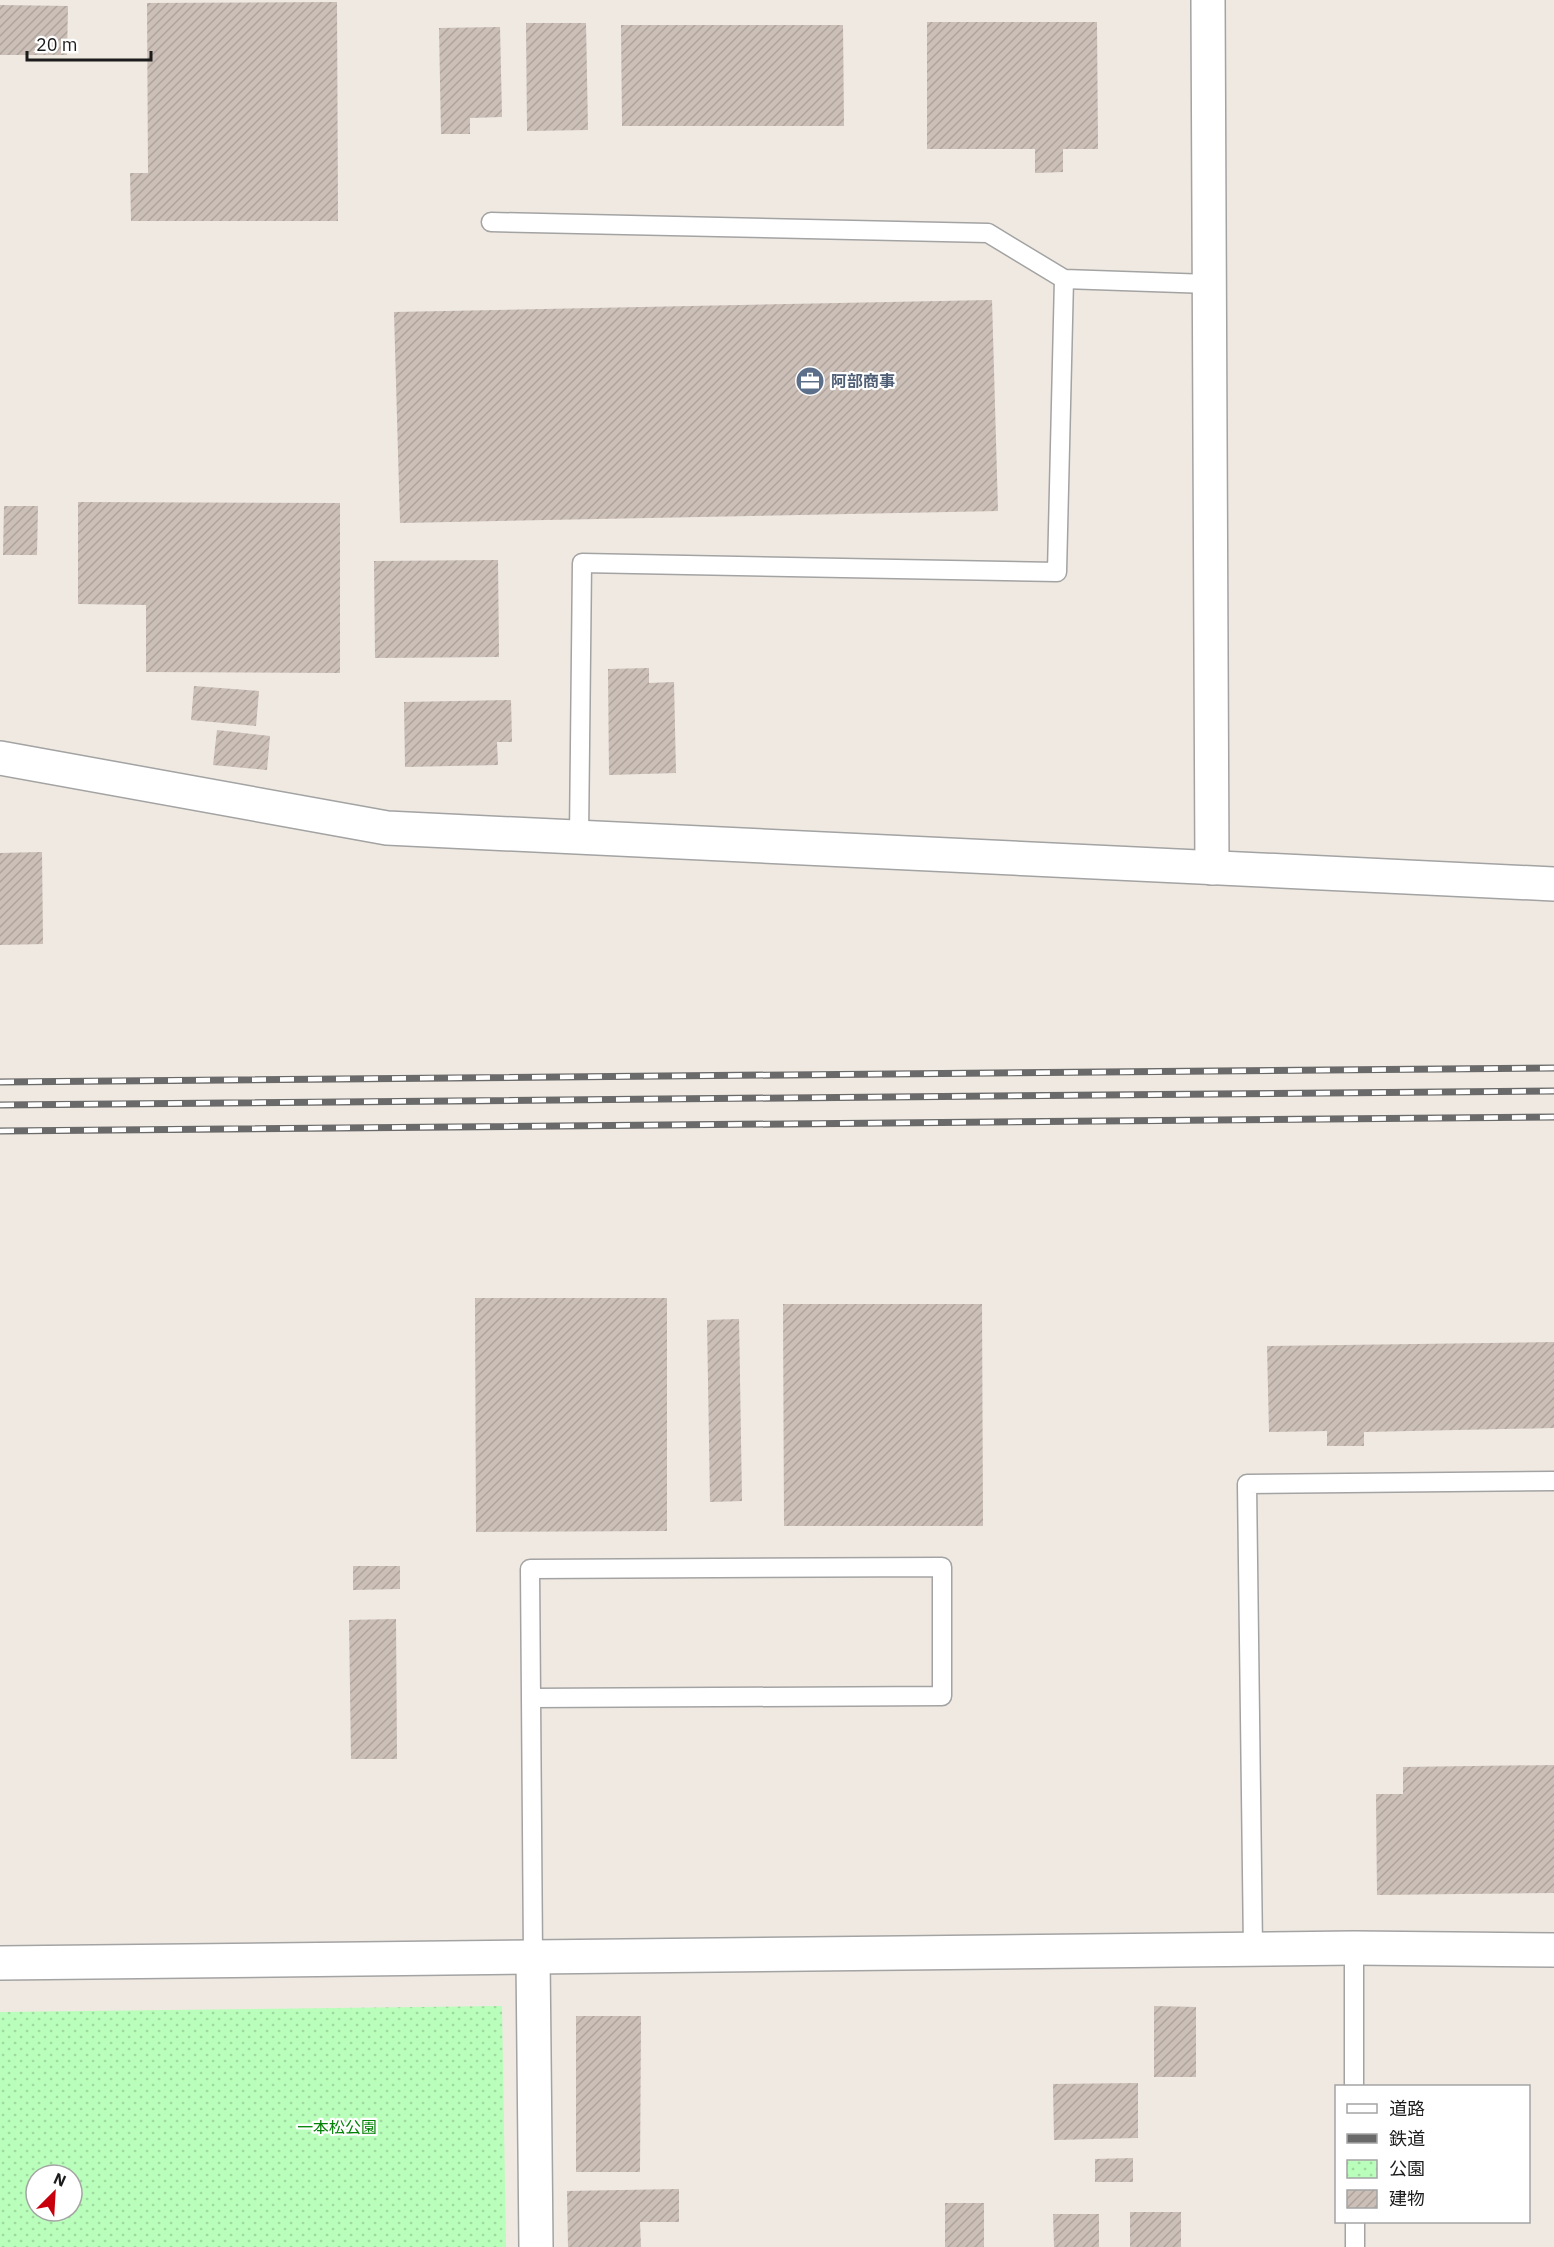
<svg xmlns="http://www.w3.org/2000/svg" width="1554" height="2247" viewBox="0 0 1554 2247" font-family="'IBM Plex Sans','Noto Sans JP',sans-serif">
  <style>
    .park { fill: url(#park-dots); fill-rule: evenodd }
    .building { fill: url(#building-hatch) }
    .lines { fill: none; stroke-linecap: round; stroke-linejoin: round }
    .service-casing { stroke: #a3a3a3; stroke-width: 21 }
    .minor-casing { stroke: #a3a3a3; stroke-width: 36 }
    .tertiary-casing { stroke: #a3a3a3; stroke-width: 36 }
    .service { stroke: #fff; stroke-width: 18 }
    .minor { stroke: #fff; stroke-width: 33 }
    .tertiary { stroke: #fff; stroke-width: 33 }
    .rail-casing { stroke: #6a6a6a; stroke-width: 7 }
    .rail { stroke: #fff; stroke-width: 4.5; stroke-dasharray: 14; stroke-linecap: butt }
    .labels { text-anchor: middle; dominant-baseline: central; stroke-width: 4.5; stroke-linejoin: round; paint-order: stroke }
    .service-label { font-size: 16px; font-weight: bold; fill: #4e5e75; stroke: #fff; text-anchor: start }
    .park-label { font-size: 16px; fill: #028205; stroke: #fff }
  </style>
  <defs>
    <pattern id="park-dots" width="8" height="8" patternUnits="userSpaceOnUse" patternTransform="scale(1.5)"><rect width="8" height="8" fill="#b9feba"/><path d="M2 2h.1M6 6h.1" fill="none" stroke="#9ed99f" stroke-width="1.8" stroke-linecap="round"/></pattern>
    <pattern id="building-hatch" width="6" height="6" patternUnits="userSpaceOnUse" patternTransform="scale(1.5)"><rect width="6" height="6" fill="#cbbfb7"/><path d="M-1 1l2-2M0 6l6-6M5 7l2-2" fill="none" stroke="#aea49d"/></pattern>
  </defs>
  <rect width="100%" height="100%" fill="#efe9e1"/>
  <path class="park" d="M502,2006L506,2247H0V2012ZM36,2175H72V2211H36Z"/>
  <g class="building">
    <path d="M337,2L338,221H131L130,173H148L147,3Z"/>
    <path d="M0,5L68,6L67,55H0Z"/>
    <path d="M927,22H1097L1098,149H1063V172L1035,173V149H927Z"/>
    <path d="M526,23H586L588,130L527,131Z"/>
    <path d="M621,25H843L844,126H622Z"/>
    <path d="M500,27L502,117L470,118V134H441L439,28Z"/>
    <path d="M992,300L998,511L400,523L394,312Z"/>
    <path d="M78,502L340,503V673L146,672V605L78,604Z"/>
    <path d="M4,506H38L37,555H3Z"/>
    <path d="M498,560L499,657L375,658L374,561Z"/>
    <path d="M649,668V683L674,682L676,773L609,775L608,669Z"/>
    <path d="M194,686L259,691L256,726L191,720Z"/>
    <path d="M511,700L512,742H497L498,765L405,767L404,702Z"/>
    <path d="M217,730L270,736L267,770L213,765Z"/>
    <path d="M42,852L43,944L0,945V853Z"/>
    <path d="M475,1298H667V1531L476,1532Z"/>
    <path d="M783,1304H982L983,1526H784Z"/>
    <path d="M739,1319L742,1501L710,1502L707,1320Z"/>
    <path d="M1554,1342V1428L1364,1432V1446H1327V1431L1269,1432L1267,1346Z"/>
    <path d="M353,1566H400V1589L353,1590Z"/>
    <path d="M396,1619L397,1759H351L349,1620Z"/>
    <path d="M1554,1765V1893L1377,1895L1376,1794H1403V1767Z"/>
    <path d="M1154,2006L1196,2007V2077H1154Z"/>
    <path d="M576,2016H641L640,2172H576Z"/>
    <path d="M1138,2083V2138L1054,2140L1053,2084Z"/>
    <path d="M1133,2158V2182H1095V2159Z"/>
    <path d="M679,2189V2222H640L641,2247H568L567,2191Z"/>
    <rect x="945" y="2203" width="39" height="44"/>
    <rect x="1130" y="2212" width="51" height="35"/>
    <path d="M1053,2214H1099V2247H1054Z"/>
  </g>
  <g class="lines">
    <g class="service-casing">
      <g id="service">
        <path d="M491,222L988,233L1064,279L1209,284"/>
        <path d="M579,837L582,563L1057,572L1064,279"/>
        <path d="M531,1698L530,1569L942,1567V1696L531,1698L533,1957"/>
        <path d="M1354,1948V2086"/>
        <path d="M1253,1949L1247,1484L1554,1481"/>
        <path d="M1355,2222V2247"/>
      </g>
    </g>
    <g class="minor-casing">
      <g id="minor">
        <path d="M0,758L387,828L1554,884"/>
        <path d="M533,1957L536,2247"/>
      </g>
    </g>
    <g class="tertiary-casing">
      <g id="tertiary">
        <path d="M1208,0L1212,868"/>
        <path d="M0,1963L1354,1948L1554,1950"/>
      </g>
    </g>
    <use href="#service" class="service"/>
    <use href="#minor" class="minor"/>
    <use href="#tertiary" class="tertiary"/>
    <g class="rail-casing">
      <g id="rail">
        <path d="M0,1082L1554,1068"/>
        <path d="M0,1105L1554,1091"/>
        <path d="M0,1131L1554,1117"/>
      </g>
    </g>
    <use href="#rail" class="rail"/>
  </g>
  <defs>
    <g id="office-disc" transform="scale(1.5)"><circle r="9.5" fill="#5c6f8a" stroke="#fff"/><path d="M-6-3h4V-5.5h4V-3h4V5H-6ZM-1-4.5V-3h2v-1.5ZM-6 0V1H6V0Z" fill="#fff"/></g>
  </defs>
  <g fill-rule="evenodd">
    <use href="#office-disc" x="810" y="381"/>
  </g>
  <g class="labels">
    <g class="service-label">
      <text x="831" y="381">阿部商事</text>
    </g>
    <g class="park-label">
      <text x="337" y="2127">一本松公園</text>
    </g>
  </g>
  <rect x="1335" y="2085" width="195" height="138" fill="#ffffff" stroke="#a4a4a4" stroke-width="1.5"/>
  <rect x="1347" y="2104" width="30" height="9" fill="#ffffff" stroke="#a4a4a4" stroke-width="1.5"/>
  <text x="1389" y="2115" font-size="18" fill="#1c1c1c">道路</text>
  <rect x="1347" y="2134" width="30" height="9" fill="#6a6a6a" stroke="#a4a4a4" stroke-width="1.5"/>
  <text x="1389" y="2145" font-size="18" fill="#1c1c1c">鉄道</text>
  <rect x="1347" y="2160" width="30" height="18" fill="url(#park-dots)" stroke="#a4a4a4" stroke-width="1.5"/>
  <text x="1389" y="2175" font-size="18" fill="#1c1c1c">公園</text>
  <rect x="1347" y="2190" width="30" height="18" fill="url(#building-hatch)" stroke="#a4a4a4" stroke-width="1.5"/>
  <text x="1389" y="2205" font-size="18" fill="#1c1c1c">建物</text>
  <g transform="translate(54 2193) rotate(24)"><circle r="28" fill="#ffffff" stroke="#a4a4a4" stroke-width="1.5"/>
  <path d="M0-4.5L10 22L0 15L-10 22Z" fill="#c8000d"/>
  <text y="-9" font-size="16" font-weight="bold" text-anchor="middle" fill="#1c1c1c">N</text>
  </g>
  <path d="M27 51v9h124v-9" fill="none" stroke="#1c1c1c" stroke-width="3"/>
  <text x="36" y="51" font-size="18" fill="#1c1c1c" stroke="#ffffff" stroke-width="4.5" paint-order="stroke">20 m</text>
</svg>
